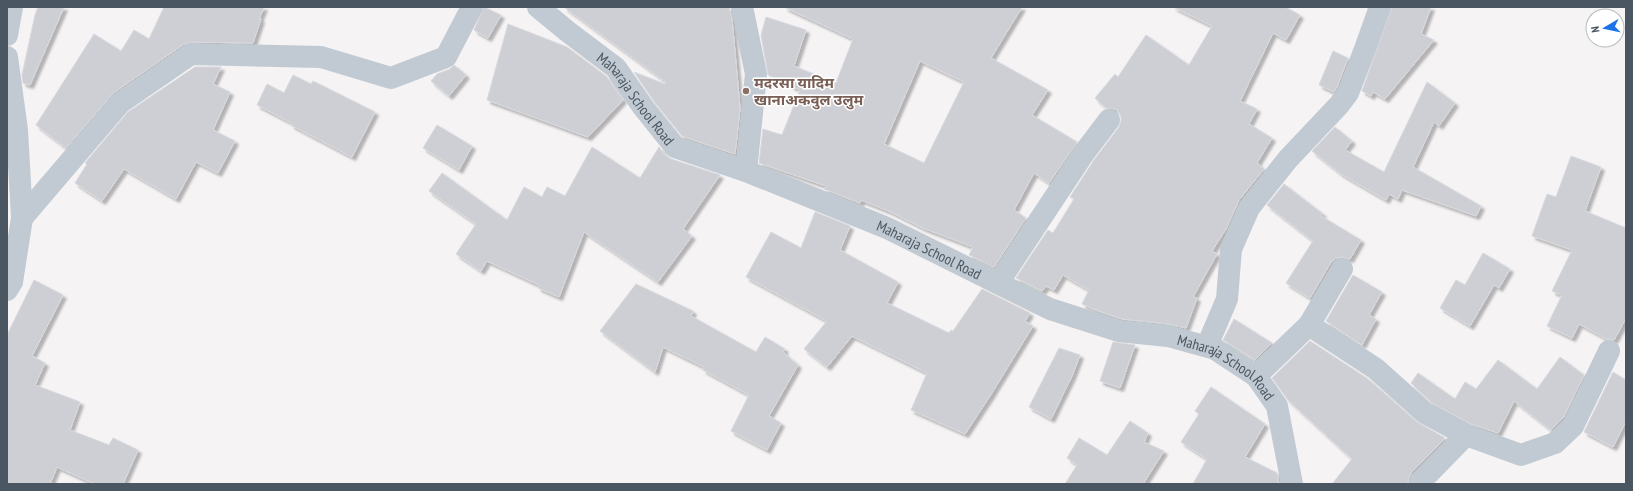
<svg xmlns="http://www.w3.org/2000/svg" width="1633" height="491" viewBox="0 0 1633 491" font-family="'PT Sans Narrow','Noto Sans Devanagari',sans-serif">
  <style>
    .building { fill: #cdcfd5; stroke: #d7d9de; fill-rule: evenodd; filter: url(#shadow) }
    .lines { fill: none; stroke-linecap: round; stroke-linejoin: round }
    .minor { stroke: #c1cad2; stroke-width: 22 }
    .education-dot { fill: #8d6e63; stroke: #fff; stroke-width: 1.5 }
    .labels { text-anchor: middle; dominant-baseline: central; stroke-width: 3; stroke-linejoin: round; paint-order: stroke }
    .education-label { font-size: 15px; font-weight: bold; fill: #785e54; stroke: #fff; text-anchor: start }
    .street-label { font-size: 15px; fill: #4a5661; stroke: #fff }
  </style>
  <defs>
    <filter id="shadow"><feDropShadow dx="3.5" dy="3.5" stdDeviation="1" flood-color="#0004"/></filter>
  </defs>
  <rect width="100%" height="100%" fill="#f5f3f3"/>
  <g class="building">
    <path d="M38,7H64L30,85L23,83L22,75L35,15Z"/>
    <path d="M164,7H264L259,19H261L253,43L191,42L184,44L113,93L66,148L36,125L94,34L121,51L134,30L149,39Z"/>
    <path d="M484,7L501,15L488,38L474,30Z"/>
    <path d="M564,7H729L732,19L740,108L735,154L682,136L653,100L634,72L665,84L666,82Z"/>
    <path d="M784,7H1022L991,58L1048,90L1032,115L1077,142L1049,183L1034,173L1014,210L1026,218L994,267L969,255L973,247L923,228L889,211L861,200L860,203L824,189L826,186L759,163L763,129L782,135L800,90L768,75L761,35L766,17L806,30L794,66L836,83L853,39ZM920,61L964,82L924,163L884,144Z"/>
    <path d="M1173,7H1285L1300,15L1286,40L1273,33L1240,101L1257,109L1249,124L1272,138L1257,163L1264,169L1239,200L1226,229L1212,251L1217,254L1193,297L1197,298L1186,328L1169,324L1122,319L1093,309L1082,304L1089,290L1063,275L1054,290L1046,286L1042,291L1016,278L1048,230L1053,233L1074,199L1070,197L1094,160L1119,127L1121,121V116L1117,110L1111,108H1106L1095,98L1115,74L1118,77L1146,35L1189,65L1212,26Z"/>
    <path d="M1392,7H1431L1421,34L1434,40L1385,99L1373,92L1371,96L1362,91Z"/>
    <path d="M508,24L567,47L607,77L623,100L588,137L487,100Z"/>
    <path d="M1333,51L1348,58L1337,87L1334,92L1319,85Z"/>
    <path d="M454,65L466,75L449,96L431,81L437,74L450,69Z"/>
    <path d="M195,67H221L213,84L230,92L213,130L235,141L218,173L196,162L176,199L124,169L102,201L75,183L87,164L85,163L128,112Z"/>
    <path d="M293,75L311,84L313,81L375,112L352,157L291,125L292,123L257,105L267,84L284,93Z"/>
    <path d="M1427,82L1455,103L1439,126L1434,122L1413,167L1481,206L1476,216L1402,190L1398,199L1389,194L1386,200L1341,174L1312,151L1335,127L1352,141L1345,150L1384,172Z"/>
    <path d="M437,125L472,146L459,170L423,148Z"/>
    <path d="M592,147L640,178L659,147L665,155L671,159L720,175L683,229L692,236L658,282L584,232L559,297L538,288L539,285L487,261L481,271L456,254L476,224L429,191L442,173L507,220L524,187L542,197L547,187L565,196Z"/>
    <path d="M1571,156L1601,167L1585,211L1626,228V318L1614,340L1607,339L1579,324L1572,338L1547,326L1562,295L1552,291L1572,250L1532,236L1547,194L1556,197Z"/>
    <path d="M1284,184L1323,214L1321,216L1361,240L1350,259L1342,257L1336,258L1331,262L1310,298L1286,283L1313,241L1267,205Z"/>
    <path d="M815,212L850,226L840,250L898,282L887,303L949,333L951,330L953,331L982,289L1030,313L1025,321L1033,326L990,396L965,434L911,410L927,373L852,336L827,367L804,349L827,321L746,277L771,232L801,248Z"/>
    <path d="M1483,253L1510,269L1499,288L1494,285L1470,326L1440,308L1456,280L1465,285Z"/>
    <path d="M1353,275L1382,292L1369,315L1376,319L1362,345L1326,321Z"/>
    <path d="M34,280L63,295L32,356L45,363L35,385L80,402L70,430L109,445L113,438L138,450L123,484H95L57,467L50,484H7V335Z"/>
    <path d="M636,284L693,311L691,316L756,352L765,337L785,349L783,352L798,365L769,416L781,423L767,450L731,431L749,395L703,370L704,367L663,347L655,372L600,331Z"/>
    <path d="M1234,319L1272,343L1255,360L1223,340Z"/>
    <path d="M1310,341L1368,379L1417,422L1445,438L1411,473L1408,479V484H1332L1352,459L1288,400L1272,378Z"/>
    <path d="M1113,342L1135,345L1120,388L1100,381Z"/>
    <path d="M1059,348L1080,355L1072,376L1051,419L1029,407Z"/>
    <path d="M1560,357L1584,375L1563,418L1551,430L1514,401L1498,433L1471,424L1432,403L1411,383L1418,373L1455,399L1465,382L1476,389L1498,360L1537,389Z"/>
    <path d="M1613,372L1626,380V421L1613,447L1584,432Z"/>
    <path d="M1211,387L1265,424L1245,457L1277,473L1279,484H1193L1207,459L1181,442L1199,414L1195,411Z"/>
    <path d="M1130,421L1148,433L1144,442L1164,451L1143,484H1065L1077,465L1067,458L1079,438L1107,455Z"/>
  </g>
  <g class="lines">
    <g class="minor">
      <path id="s1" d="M538,7L567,31L616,68L643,107L675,147L746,171L887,228L1050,309L1119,331L1168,336L1215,349L1256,376L1277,406L1292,484"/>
      <path d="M742,7L756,74L746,171"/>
      <path d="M7,35L12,7"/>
      <path d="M7,57L17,130L22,218L12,282L7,290"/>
      <path d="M22,218L120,103L191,54L321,57L391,78L446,57L472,7"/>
      <path d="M998,283L1084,153L1109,120"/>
      <path d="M1309,325L1376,369L1425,413L1466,435L1521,455L1555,443L1573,426L1609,351"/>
      <path d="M1207,346L1227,299L1231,249L1249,208L1288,159L1339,105L1348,93L1365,49L1380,7"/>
      <path d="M1256,376L1309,325L1342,269"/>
      <path d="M1420,482L1466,435"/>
    </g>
  </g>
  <circle class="education-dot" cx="746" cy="91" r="4"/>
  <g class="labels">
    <g class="education-label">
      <text x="754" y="82">मदरसा यादिम<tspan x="754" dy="17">खानाअकवुल उलुम</tspan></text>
    </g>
    <g class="street-label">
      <text stroke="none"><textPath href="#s1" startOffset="135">Maharaja School Road</textPath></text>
      <text stroke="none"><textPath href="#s1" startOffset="472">Maharaja School Road</textPath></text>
      <text stroke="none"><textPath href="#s1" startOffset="796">Maharaja School Road</textPath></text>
    </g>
  </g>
  <rect width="1633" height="491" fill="none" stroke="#4a5661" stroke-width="16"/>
  <g transform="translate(1605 28) rotate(261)"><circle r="19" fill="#ffffff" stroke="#b7bbc0"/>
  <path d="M0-3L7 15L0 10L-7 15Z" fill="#1a73e8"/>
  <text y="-6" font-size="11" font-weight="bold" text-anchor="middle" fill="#4a5661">N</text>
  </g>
</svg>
